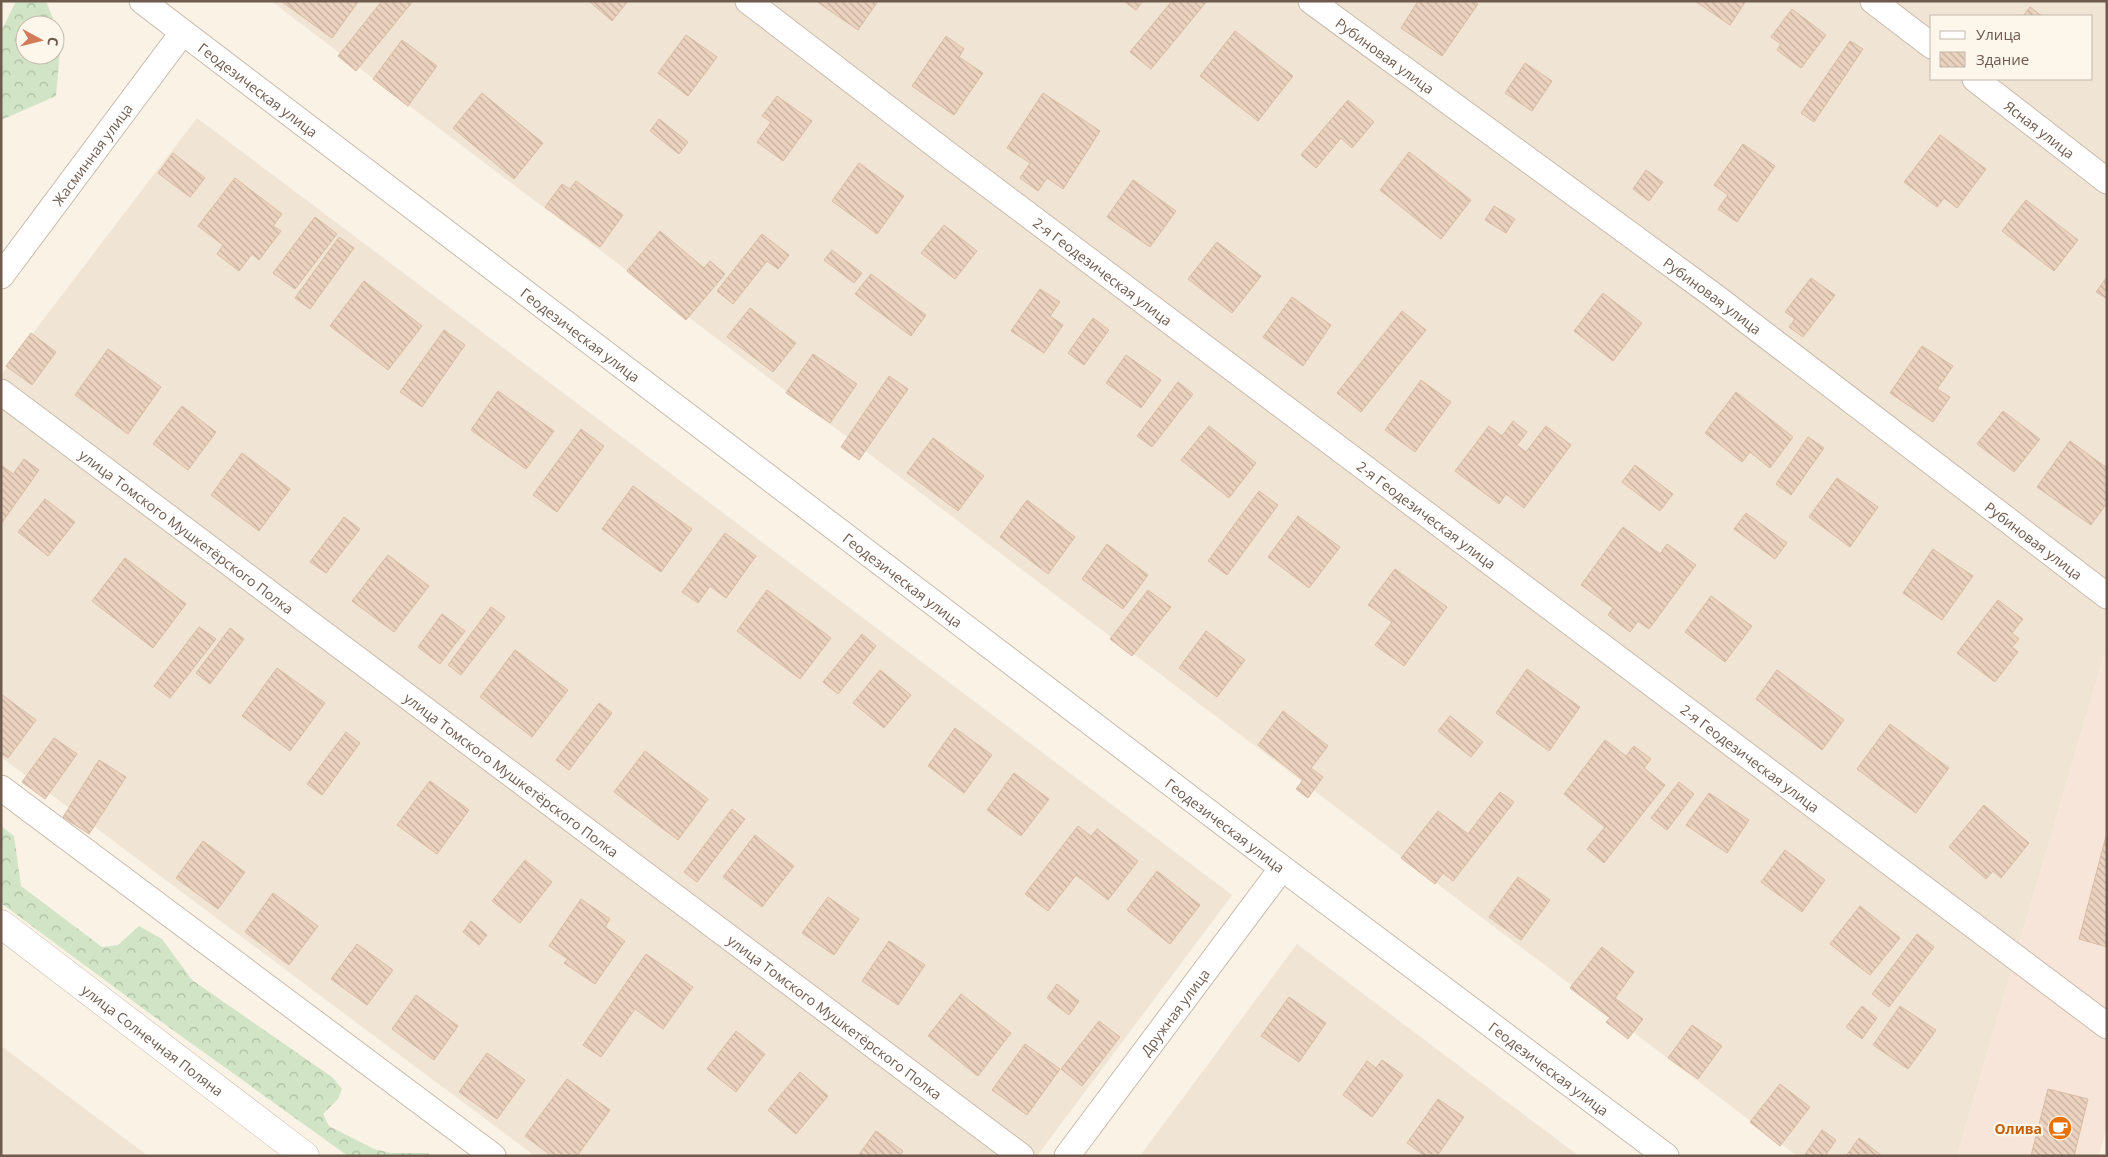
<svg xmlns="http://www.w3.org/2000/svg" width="2108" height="1157" viewBox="0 0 2108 1157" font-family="'Open Sans',sans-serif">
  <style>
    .residential { fill: #f0e4d5; fill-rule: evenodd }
    .commercial { fill: #f8e5da }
    .forest { fill: url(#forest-crowns); fill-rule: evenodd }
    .building { fill: url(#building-back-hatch); stroke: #dbbba3 }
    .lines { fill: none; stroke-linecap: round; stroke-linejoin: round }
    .street-casing { stroke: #c9bbad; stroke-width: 27 }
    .secondary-casing { stroke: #ccbbac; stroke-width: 29 }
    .street { stroke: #fff; stroke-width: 25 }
    .secondary { stroke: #fff; stroke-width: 28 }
    .labels { text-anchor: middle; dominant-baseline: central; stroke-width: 4.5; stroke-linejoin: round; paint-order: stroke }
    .street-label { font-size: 14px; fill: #6f5b4e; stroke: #fcf6eb }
    .food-label { font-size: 14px; font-weight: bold; fill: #c56008; stroke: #fcf6eb; text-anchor: end }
  </style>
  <defs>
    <pattern id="forest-crowns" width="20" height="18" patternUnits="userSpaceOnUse" patternTransform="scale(1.25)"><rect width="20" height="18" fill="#d1e5c6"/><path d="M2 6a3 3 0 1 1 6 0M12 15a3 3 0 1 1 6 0" fill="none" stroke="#aebda3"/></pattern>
    <pattern id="building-back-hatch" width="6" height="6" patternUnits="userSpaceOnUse" patternTransform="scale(1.25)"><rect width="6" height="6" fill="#ebd3c0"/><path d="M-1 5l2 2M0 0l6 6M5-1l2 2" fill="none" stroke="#c3ae9e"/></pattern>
  </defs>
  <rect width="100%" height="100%" fill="#f9f2e5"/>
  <g class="residential">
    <path d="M271,1H2107V645L1957,1156H1797ZM1932,16H2092V79H1932Z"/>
    <path d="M197,118L1232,895L1037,1156H535L1,757V375Z"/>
    <path d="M1297,944L1579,1156H1140Z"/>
    <path d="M1,1046L148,1156H1Z"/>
  </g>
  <path class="commercial" d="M2107,645V1125L2099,1156H1957Z"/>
  <g class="forest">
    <path d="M16,1H46L61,39L56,96L1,120V32ZM25,25H55V55H25Z"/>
    <path d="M1,826L14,836L21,886L102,947L118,945L139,926L162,939L192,980L332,1077L342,1089L338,1099L323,1114L329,1126L374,1149L391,1153H427L432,1156H348L145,1010L1,903Z"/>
  </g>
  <g class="building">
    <path d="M281,1H357L358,2L332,38Z"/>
    <path d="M382,1H413L356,71L338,56Z"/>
    <path d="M589,1H628L612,21Z"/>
    <path d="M816,1H878L858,30Z"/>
    <path d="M1124,1H1143L1136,10Z"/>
    <path d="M1172,1H1207L1151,69L1130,52Z"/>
    <path d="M1418,1H1473L1478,4L1442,56L1401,28Z"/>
    <path d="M1695,1H1746L1730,25Z"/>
    <path d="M2030,7L2042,16H2023Z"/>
    <path d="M1792,9L1826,35L1801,68L1777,50L1781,44L1771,37Z"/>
    <path d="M1235,31L1293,76L1258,121L1200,76Z"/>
    <path d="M686,35L717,57L688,96L658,73Z"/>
    <path d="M946,36L964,49L959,57L983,73L954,115L912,86Z"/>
    <path d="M402,40L437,66L408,106L373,79Z"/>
    <path d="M1850,41L1863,49L1814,122L1801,113Z"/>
    <path d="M1525,63L1552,81L1532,111L1505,93Z"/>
    <path d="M482,93L543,143L514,179L453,128Z"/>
    <path d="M1043,93L1100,131L1063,189L1047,178L1038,191L1020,178L1030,163L1007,148Z"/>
    <path d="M777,96L812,121L783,161L757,142L771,122L762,116Z"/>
    <path d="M1348,100L1374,122L1352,148L1341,138L1316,168L1301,155Z"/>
    <path d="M659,119L688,142L679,154L650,131Z"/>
    <path d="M1940,135L1986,169L1957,208L1944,198L1937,207L1904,182Z"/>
    <path d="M1743,144L1775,166L1737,222L1718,209L1728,195L1714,185Z"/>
    <path d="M1409,152L1471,200L1441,239L1380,190Z"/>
    <path d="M173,153L205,178L190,197L158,173Z"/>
    <path d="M859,163L904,196L877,234L832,201Z"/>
    <path d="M1646,170L1663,182L1649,201L1633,189Z"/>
    <path d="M235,178L282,214L273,226L281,231L259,260L252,254L239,271L217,254L223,245L198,226Z"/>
    <path d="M1133,180L1176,211L1150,247L1107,217Z"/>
    <path d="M576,181L623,215L600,247L545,207L562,184L570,189Z"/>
    <path d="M2026,200L2078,240L2054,271L2002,231Z"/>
    <path d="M1494,206L1515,219L1506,233L1485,220Z"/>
    <path d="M315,217L337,234L295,289L273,273Z"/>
    <path d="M944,225L977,251L955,279L921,253Z"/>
    <path d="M660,231L704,268L710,261L725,274L686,320L627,271Z"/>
    <path d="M762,234L789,255L778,269L767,261L733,304L717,291Z"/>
    <path d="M339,237L354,248L310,309L295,298Z"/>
    <path d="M1217,242L1261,276L1232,313L1188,279Z"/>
    <path d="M832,250L862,273L854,283L824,260Z"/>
    <path d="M871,274L926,315L911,336L855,294Z"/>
    <path d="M2107,277V299L2096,292Z"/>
    <path d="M1811,278L1835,295L1803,337L1789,327L1795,319L1785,312Z"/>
    <path d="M364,281L422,326L388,370L330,326Z"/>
    <path d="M1040,289L1060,302L1050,316L1063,325L1044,353L1011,331Z"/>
    <path d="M1603,293L1642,323L1613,361L1574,331Z"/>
    <path d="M1292,297L1331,325L1303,366L1263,337Z"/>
    <path d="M750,308L796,343L773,372L727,337Z"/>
    <path d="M1402,311L1426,330L1361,412L1337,393Z"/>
    <path d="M1093,318L1109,330L1084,365L1068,353Z"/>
    <path d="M444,330L465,345L422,407L400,392Z"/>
    <path d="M31,333L56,352L32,385L6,366Z"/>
    <path d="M1922,346L1953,366L1937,389L1950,397L1933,422L1890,393Z"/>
    <path d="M108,349L161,387L128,434L75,395Z"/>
    <path d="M813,354L857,384L830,423L786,393Z"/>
    <path d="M1126,355L1161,380L1141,408L1106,383Z"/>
    <path d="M889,376L908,389L859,460L841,447Z"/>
    <path d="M1421,380L1451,402L1415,452L1385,430Z"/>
    <path d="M1178,382L1193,394L1152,447L1137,436Z"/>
    <path d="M498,391L554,431L526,469L471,430Z"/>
    <path d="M1736,392L1793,437L1770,468L1750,452L1742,462L1705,433Z"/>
    <path d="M182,406L216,432L188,470L153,444Z"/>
    <path d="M2003,411L2040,439L2014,472L1977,444Z"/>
    <path d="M1513,421L1527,432L1517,445L1526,452L1546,426L1571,445L1524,508L1506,494L1499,504L1455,471L1489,426L1502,436Z"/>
    <path d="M1209,426L1256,463L1229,498L1181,460Z"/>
    <path d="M581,429L604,446L557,512L533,495Z"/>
    <path d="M1808,437L1824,448L1791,495L1776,484Z"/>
    <path d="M933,438L984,476L958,511L907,473Z"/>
    <path d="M2070,441L2107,468V503L2091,525L2037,487Z"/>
    <path d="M242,453L290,489L259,531L211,495Z"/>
    <path d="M24,459L39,470L1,524V465L13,474Z"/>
    <path d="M1635,465L1673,494L1660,511L1622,482Z"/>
    <path d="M1837,478L1878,507L1850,547L1809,517Z"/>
    <path d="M633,486L692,529L661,572L602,529Z"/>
    <path d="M1259,491L1278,505L1227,575L1208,561Z"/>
    <path d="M45,499L75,522L48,556L18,532Z"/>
    <path d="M1027,500L1075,537L1048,574L1000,537Z"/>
    <path d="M1746,513L1787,543L1775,559L1734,529Z"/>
    <path d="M1298,516L1340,547L1309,588L1268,557Z"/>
    <path d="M344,517L360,529L326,573L310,562Z"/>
    <path d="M1623,527L1660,554L1667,544L1696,565L1649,629L1638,621L1630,632L1608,615L1613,608L1581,585Z"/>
    <path d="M725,533L756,556L726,598L710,586L698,603L682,592Z"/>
    <path d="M1107,544L1148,575L1123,609L1082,579Z"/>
    <path d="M1933,549L1973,576L1942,620L1903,593Z"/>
    <path d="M388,555L429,586L394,632L352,601Z"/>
    <path d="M125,558L186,604L153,648L92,601Z"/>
    <path d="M1395,569L1447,607L1404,666L1375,645L1392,622L1368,605Z"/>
    <path d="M767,590L831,638L800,679L737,631Z"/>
    <path d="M1148,590L1171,607L1132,656L1110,639Z"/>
    <path d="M1711,596L1752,626L1725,662L1685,632Z"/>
    <path d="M1998,600L2023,619L2012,633L2019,639L2012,647L2018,652L1995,682L1957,653Z"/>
    <path d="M491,607L505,617L461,675L448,665Z"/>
    <path d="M442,614L465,631L440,664L418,647Z"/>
    <path d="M199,627L216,639L170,698L154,686Z"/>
    <path d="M230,628L244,639L210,684L196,673Z"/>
    <path d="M1206,631L1245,660L1217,697L1179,668Z"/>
    <path d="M862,634L876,646L838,694L823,682Z"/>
    <path d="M515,650L568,690L532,737L480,697Z"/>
    <path d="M277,668L325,703L290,751L242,716Z"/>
    <path d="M1527,669L1580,707L1549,751L1496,713Z"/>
    <path d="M880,670L911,695L884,728L853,703Z"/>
    <path d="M1777,670L1844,720L1822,750L1756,699Z"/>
    <path d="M1,694L36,720L8,758L1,753Z"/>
    <path d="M599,703L612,713L569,770L556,760Z"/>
    <path d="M1283,711L1328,746L1311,768L1323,777L1308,798L1296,789L1303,780L1258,745Z"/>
    <path d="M1450,716L1483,742L1471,757L1438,731Z"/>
    <path d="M1890,724L1949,768L1916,813L1857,769Z"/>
    <path d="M955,728L992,755L964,793L928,766Z"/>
    <path d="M346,732L360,743L322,795L307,784Z"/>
    <path d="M54,738L77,754L45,799L22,782Z"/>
    <path d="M1605,740L1626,756L1634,746L1651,759L1644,768L1665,785L1604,863L1587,849L1605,827L1564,794Z"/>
    <path d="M645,751L708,799L678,840L614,792Z"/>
    <path d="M99,760L126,777L89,834L63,817Z"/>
    <path d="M1014,773L1049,799L1021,836L987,810Z"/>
    <path d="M430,781L469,810L437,854L397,825Z"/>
    <path d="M1679,782L1694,794L1667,830L1651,818Z"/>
    <path d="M1500,792L1514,802L1453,881L1443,873L1435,884L1401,858L1438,811L1468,834Z"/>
    <path d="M1709,793L1749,820L1727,853L1686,825Z"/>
    <path d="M1984,805L2029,843L2001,878L1993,871L1986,879L1949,847Z"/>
    <path d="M732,809L745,819L697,882L684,872Z"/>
    <path d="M1078,826L1091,836L1097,829L1138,861L1108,900L1076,875L1048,911L1025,894Z"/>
    <path d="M755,835L794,866L762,907L723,877Z"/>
    <path d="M2106,836L2107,837V947L2079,939Z"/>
    <path d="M203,841L245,872L218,909L176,878Z"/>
    <path d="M1785,850L1825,880L1802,912L1761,882Z"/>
    <path d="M525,860L552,882L520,923L492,901Z"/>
    <path d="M1157,871L1200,905L1170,944L1127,910Z"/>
    <path d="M1518,877L1550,900L1521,940L1489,917Z"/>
    <path d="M273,893L318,926L289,965L245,932Z"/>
    <path d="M828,897L859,919L834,955L802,933Z"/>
    <path d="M581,899L610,919L605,927L625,941L595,984L564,963L568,959L549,946Z"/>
    <path d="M1860,906L1900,938L1870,975L1830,944Z"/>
    <path d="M471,921L487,935L479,945L463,932Z"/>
    <path d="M1917,934L1934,947L1889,1007L1872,994Z"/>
    <path d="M889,941L925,965L898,1005L862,981Z"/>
    <path d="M357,944L393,970L367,1005L331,979Z"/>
    <path d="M1602,947L1634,972L1615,998L1643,1019L1628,1039L1606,1022L1610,1018L1570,988Z"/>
    <path d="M646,954L693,987L663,1029L635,1009L601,1057L583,1045Z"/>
    <path d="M1057,984L1079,1001L1069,1015L1047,998Z"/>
    <path d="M961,994L1011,1033L978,1076L928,1036Z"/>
    <path d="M416,995L458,1026L434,1060L392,1029Z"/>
    <path d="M1289,997L1326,1023L1299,1062L1261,1036Z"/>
    <path d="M1862,1006L1877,1018L1862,1039L1846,1027Z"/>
    <path d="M1900,1006L1936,1030L1908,1069L1873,1045Z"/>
    <path d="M1099,1021L1120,1037L1082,1086L1061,1069Z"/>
    <path d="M1692,1025L1722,1046L1698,1079L1668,1058Z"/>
    <path d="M736,1031L765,1054L736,1092L707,1069Z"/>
    <path d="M1025,1044L1060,1069L1027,1115L992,1090Z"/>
    <path d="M487,1053L525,1080L497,1119L459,1092Z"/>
    <path d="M1382,1060L1403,1075L1372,1117L1343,1095L1367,1061L1376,1068Z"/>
    <path d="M800,1072L828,1096L796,1134L768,1110Z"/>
    <path d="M567,1079L610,1110L577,1156H552L525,1136Z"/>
    <path d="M1780,1084L1810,1107L1780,1146L1750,1122Z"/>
    <path d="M2048,1089L2088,1099L2074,1156H2031Z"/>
    <path d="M1438,1099L1464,1117L1437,1156H1425L1407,1143Z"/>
    <path d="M1822,1130L1836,1140L1825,1156H1804Z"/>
    <path d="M876,1131L903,1151L900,1156H858Z"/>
    <path d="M1859,1138L1882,1156H1846Z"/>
  </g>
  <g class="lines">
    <g class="street-casing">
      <g id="street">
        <path id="s1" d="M142,1L1282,868L1666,1156"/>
        <path id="s2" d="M748,1L950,156L2107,1026"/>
        <path id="s3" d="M1311,1L1717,298L2107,596"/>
        <path d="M1873,1L1932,46"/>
        <path id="s4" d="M1975,79L2107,181"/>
        <path id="s5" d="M1,276L183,32"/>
        <path id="s6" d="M1,392L1021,1156"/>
        <path d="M1,788L493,1156"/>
        <path id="s7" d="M1067,1156L1282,868"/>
      </g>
    </g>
    <g class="secondary-casing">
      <g id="secondary">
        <path id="s8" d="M1,924L305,1156"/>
      </g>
    </g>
    <use href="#street" class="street"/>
    <use href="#secondary" class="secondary"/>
  </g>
  <defs>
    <g id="cafe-disc" transform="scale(1.25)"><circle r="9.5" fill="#e8710a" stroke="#fcf6eb"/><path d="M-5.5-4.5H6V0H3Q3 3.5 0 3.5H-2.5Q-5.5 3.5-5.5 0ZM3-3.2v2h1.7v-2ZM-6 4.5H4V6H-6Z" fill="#fff"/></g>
  </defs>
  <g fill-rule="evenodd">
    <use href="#cafe-disc" x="2060" y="1128"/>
  </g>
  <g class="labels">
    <g class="street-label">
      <text stroke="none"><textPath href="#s3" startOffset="92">Рубиновая улица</textPath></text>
      <text stroke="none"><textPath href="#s1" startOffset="146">Геодезическая улица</textPath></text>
      <text stroke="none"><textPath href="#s4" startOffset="82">Ясная улица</textPath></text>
      <text stroke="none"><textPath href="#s5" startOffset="152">Жасминная улица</textPath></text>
      <text stroke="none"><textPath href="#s2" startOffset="446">2-я Геодезическая улица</textPath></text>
      <text stroke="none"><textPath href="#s3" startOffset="498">Рубиновая улица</textPath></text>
      <text stroke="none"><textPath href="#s1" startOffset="551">Геодезическая улица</textPath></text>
      <text stroke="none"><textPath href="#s2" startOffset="851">2-я Геодезическая улица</textPath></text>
      <text stroke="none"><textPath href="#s6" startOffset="232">улица Томского Мушкетёрского Полка</textPath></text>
      <text stroke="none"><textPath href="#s3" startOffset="902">Рубиновая улица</textPath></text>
      <text stroke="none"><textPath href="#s1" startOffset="956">Геодезическая улица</textPath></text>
      <text stroke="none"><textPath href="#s2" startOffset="1256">2-я Геодезическая улица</textPath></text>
      <text stroke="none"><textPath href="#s6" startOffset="638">улица Томского Мушкетёрского Полка</textPath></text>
      <text stroke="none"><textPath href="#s1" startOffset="1361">Геодезическая улица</textPath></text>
      <text stroke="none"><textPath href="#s7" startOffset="180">Дружная улица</textPath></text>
      <text stroke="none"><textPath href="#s6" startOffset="1042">улица Томского Мушкетёрского Полка</textPath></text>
      <text stroke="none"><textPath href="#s8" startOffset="191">улица Солнечная Поляна</textPath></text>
      <text stroke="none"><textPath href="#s1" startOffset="1766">Геодезическая улица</textPath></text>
    </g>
    <g class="food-label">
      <text x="2042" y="1128">Олива</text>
    </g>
  </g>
  <rect width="2108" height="1157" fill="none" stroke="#6f5b4e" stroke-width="5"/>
  <rect x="1930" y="15" width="162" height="65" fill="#fcf6eb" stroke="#c4b8ac"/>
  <rect x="1940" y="31" width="25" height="8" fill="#ffffff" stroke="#c4b8ac"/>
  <text x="1976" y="40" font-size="15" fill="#6f5b4e">Улица</text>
  <rect x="1940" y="52" width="25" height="15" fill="url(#building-back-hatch)" stroke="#c4b8ac"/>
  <text x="1976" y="65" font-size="15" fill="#6f5b4e">Здание</text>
  <g transform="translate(40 40) rotate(97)"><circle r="24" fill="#fcf6eb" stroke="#c4b8ac"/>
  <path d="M0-4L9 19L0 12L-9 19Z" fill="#d47a5a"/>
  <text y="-8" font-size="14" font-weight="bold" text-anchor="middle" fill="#6f5b4e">С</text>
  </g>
</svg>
